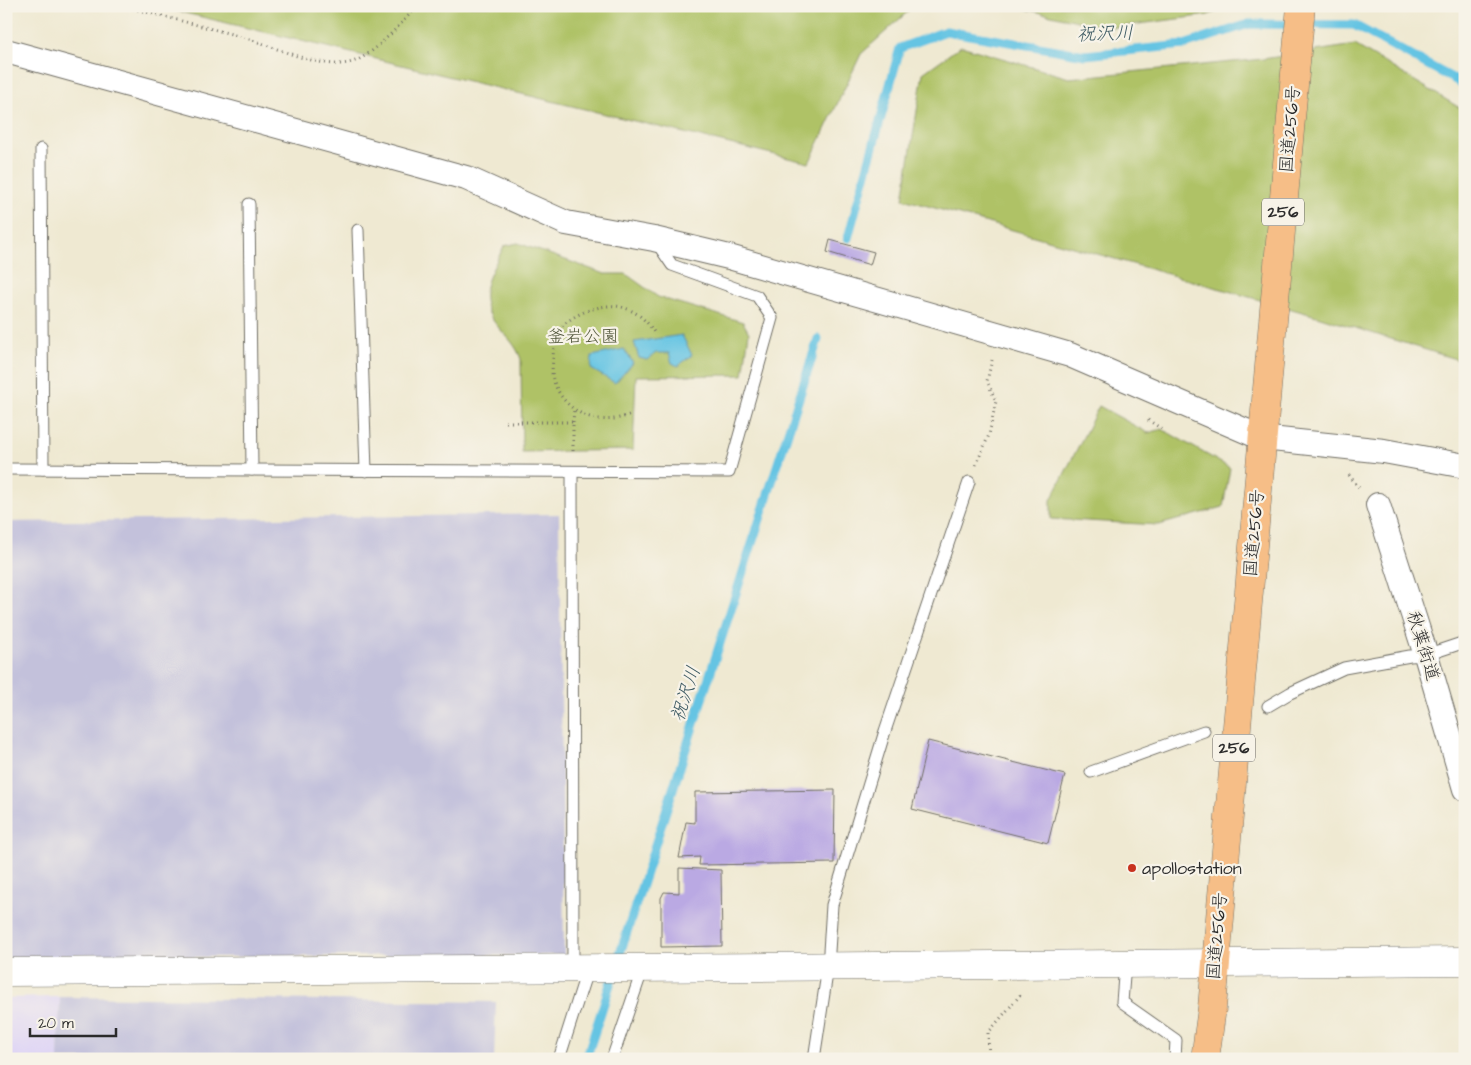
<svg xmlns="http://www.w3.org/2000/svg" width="1471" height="1065" viewBox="0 0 1471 1065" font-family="'Architects Daughter','Klee One',sans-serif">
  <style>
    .built { fill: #dfd5f5 }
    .industrial { fill: #c3c1db }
    .green { fill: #afc266; stroke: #6d7648 }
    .water { fill: #65c4e3; stroke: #487887 }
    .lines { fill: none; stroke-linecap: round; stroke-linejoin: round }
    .stream { stroke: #65c4e3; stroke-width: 9 }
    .building { fill: #baa9e3 }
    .service-casing { stroke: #706e65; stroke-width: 13 }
    .minor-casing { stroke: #706e65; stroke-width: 26 }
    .tertiary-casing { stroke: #706e65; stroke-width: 29 }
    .trunk-casing { stroke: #706e65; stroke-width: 29 }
    .path { stroke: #706e65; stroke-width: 3; stroke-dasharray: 1 4; stroke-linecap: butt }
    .service { stroke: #fff; stroke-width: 11 }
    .minor { stroke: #fff; stroke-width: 24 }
    .tertiary { stroke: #fff; stroke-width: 28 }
    .trunk { stroke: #f6be87; stroke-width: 28 }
    .poi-dot { fill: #c8321e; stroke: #f7f3e8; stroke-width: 2 }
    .labels { text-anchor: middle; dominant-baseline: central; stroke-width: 4.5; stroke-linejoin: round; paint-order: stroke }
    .shield { fill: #f7f3e8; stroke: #686764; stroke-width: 1 }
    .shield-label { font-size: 16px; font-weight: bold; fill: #2b2b2b }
    .street-label { font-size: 18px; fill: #2b2b2b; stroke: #f7f3e8 }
    .park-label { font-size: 18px; fill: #53583d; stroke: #f7f3e8 }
    .poi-label { font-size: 18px; fill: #2b2b2b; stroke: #f7f3e8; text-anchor: start }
    .water-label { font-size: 19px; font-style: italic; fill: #3c5962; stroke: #f7f3e8 }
  </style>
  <rect width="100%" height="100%" fill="#f7f3e8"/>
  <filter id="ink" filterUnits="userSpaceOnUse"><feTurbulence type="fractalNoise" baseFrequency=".02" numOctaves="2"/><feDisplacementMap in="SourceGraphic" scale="10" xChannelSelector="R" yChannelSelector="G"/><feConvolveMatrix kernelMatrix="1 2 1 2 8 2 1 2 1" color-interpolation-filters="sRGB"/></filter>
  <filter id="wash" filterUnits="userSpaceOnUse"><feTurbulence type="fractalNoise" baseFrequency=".0096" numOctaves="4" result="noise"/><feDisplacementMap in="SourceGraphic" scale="20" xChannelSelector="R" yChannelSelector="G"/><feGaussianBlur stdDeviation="1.12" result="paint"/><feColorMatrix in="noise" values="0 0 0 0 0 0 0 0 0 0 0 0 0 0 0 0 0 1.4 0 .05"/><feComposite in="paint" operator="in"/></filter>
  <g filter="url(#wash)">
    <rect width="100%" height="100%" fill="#efe9d2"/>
    <path class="built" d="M60,997L58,1059H6V998Z"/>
    <g class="industrial">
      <path d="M559,514L564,955L6,958V522Z"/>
      <path d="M60,997L496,1002L494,1059H58Z"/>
    </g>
    <g class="green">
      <path d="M156,6H914L861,54L809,163Z"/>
      <path d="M1012,6H1231L1208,15L1108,28Z"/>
      <path d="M1355,45L1465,111V362L1320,317L903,199L923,73L961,46L1069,78L1263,59Z"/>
      <path d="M518,243L605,274H626L658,297L743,322L749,333L743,375L636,376L633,450L522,452L521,359C516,345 508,338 499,328C472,297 489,278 504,246Z"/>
      <path d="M1099,406L1148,433L1162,429L1230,468L1223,507L1159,525L1051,519V500Z"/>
    </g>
    <g class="water">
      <path d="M682,335L692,355L678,366L672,363L669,353H656L647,360L639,358L634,342Z"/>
      <path d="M624,349L633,363L615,383L591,369L592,356Z"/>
    </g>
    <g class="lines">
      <g class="stream">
        <path d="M848,238L900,48L946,31L1085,55L1184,45L1249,24L1354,25L1465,85"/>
        <path d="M586,1059L818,339"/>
      </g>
    </g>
    <g id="blocks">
      <g class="building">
        <path d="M830,240L874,252L870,265L827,252Z"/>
        <path d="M928,741L1065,775L1048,843L912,809Z"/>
        <path d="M835,790L834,863L699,865L700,857L679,858L686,822L695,823V792Z"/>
        <path d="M679,868L721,870L722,946L661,947V898L664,892L679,893Z"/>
      </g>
    </g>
  </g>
  <g filter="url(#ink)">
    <use href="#blocks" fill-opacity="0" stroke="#706e65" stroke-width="1"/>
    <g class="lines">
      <g class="service-casing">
        <g id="service">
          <path d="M41,149L43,469"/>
          <path d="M249,204L252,470"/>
          <path d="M358,230L366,471"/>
          <path d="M6,469L729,472L772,318L757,296L672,265L657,243"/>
          <path d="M572,472L573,967"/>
          <path d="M1268,706L1290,693L1344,668L1410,656L1426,655L1465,642"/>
          <path d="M1091,772L1204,731"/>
          <path d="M1125,964L1122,1002L1176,1040L1175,1059"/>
          <path d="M559,1059L588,968"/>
          <path d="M612,1059L643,968"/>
          <path d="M814,1059L828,967L832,905L885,731L969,482"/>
        </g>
      </g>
      <g class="minor-casing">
        <g id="minor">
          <path d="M6,51L466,178L566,223L654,239L729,257L1070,355L1262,438L1384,451L1465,466"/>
          <path d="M1378,505L1426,655L1465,789"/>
        </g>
      </g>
      <g class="tertiary-casing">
        <path id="tertiary" d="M6,972C492,968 979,967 1465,961"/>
      </g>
      <g class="trunk-casing">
        <path id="trunk" d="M1205,1059L1212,1008L1301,6"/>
      </g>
      <g class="path">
        <path d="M123,6C165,17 207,27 249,39C276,47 323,71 352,62C374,56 401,22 418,6"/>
        <path d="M629,415C597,428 563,412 553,379C551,372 553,363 553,356C554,348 554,336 559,330C570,316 590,308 607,306C627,304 644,316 654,332"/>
        <path d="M1148,420L1162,429"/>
        <path d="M506,422H573V451"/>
        <path d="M573,422L574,409"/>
        <path d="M976,465L989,435L996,401L987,381L992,360"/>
        <path d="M1349,475L1359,488"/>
        <path d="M989,1059L988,1033L1021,994"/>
      </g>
      <use href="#service" class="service"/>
      <use href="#minor" class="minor"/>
      <use href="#tertiary" class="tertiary"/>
      <use href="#trunk" class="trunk"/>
    </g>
  </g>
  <circle class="poi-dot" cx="1132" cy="868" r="5"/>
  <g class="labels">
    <g class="shield">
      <rect x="1262" y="198.5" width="42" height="27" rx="4"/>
      <rect x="1213" y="734.5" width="42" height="27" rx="4"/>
    </g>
    <g class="shield-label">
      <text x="1283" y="212">256</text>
      <text x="1234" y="748">256</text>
    </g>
    <g class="street-label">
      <text transform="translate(1290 129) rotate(-85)">国道256号</text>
      <text transform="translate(1254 533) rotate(-85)">国道256号</text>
      <text transform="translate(1423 646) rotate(73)">秋葉街道</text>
      <text transform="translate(1217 936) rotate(-85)">国道256号</text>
    </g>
    <g class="park-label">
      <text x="583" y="336">釜岩公園</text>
    </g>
    <g class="poi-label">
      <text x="1142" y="868">apollostation</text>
    </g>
    <g class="water-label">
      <text transform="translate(1105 34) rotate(-2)">祝沢川</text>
      <text transform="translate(686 694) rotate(-72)">祝沢川</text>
    </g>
  </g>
  <rect width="1471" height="1065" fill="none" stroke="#f7f3e8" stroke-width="25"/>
  <path d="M30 1028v8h86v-8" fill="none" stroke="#2b2b2b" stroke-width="2.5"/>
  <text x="38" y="1028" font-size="15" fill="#2b2b2b" stroke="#f7f3e8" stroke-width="4" paint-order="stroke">20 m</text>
</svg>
